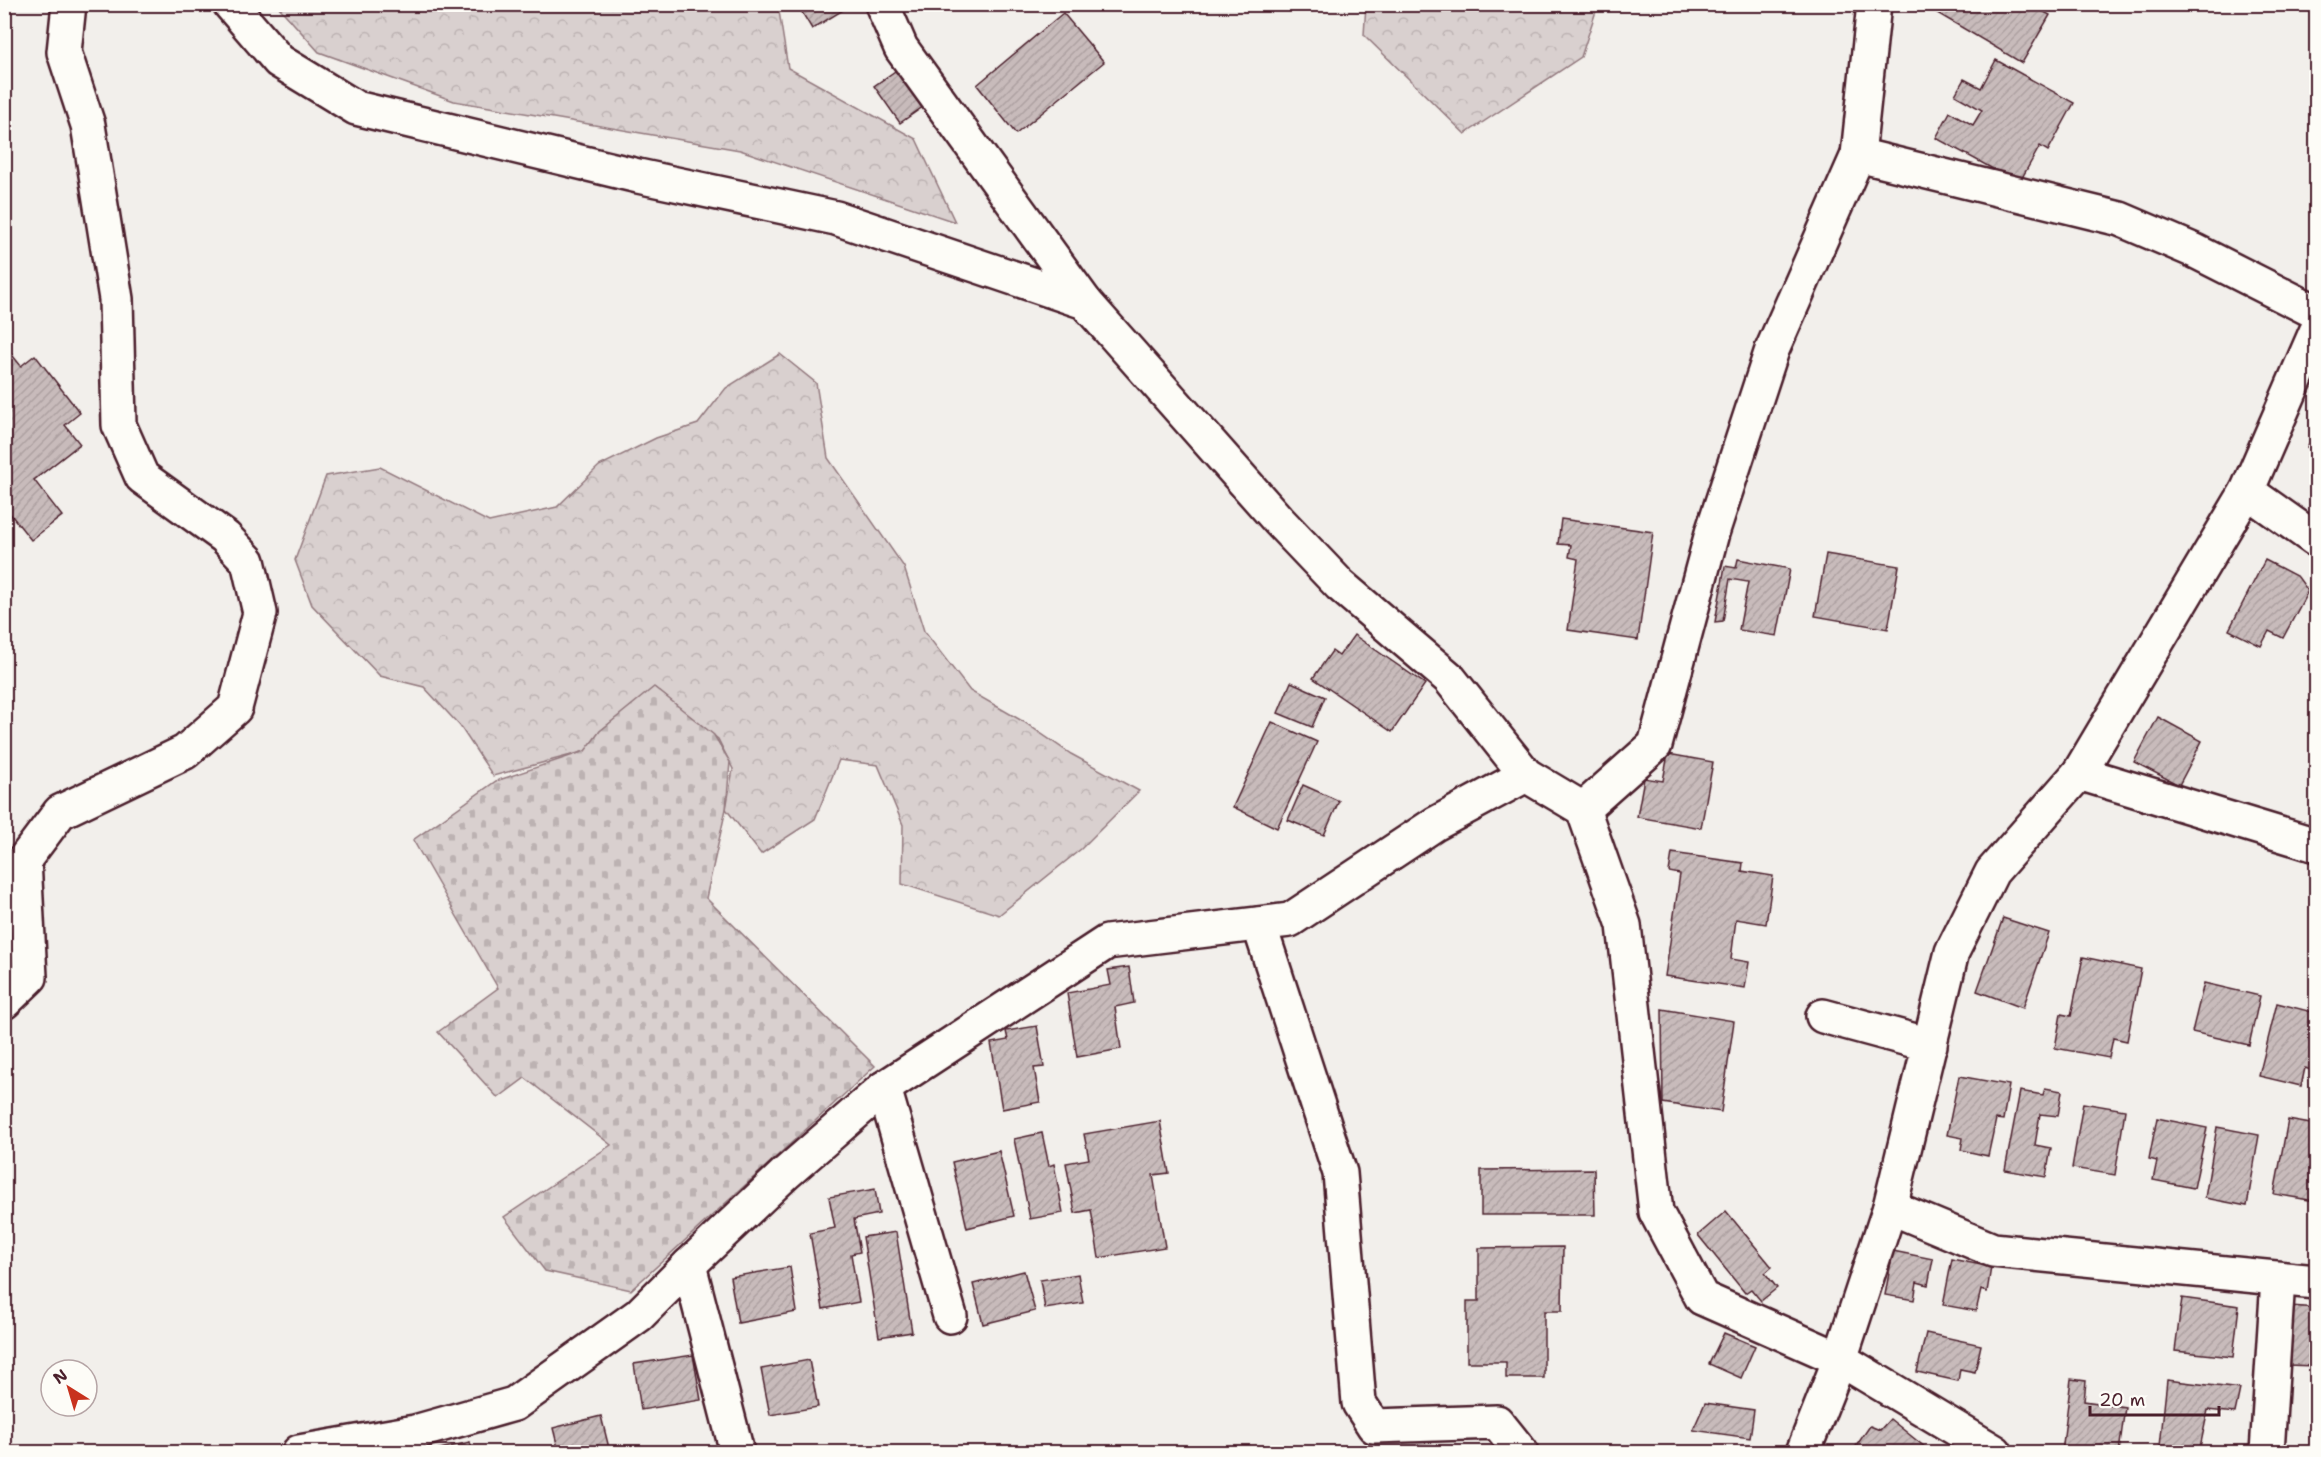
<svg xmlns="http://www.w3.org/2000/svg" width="2321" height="1457" viewBox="0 0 2321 1457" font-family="'Shantell Sans',sans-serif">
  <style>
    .forest { fill: url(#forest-crowns); stroke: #92787d; stroke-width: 1.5 }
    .cemetery { fill: url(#cemetery-stones); stroke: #92787d; stroke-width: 1.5 }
    .building { fill: url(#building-hatch); stroke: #4a1f2b; stroke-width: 1.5 }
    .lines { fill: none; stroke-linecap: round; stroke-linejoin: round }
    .minor-casing { stroke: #4a1f2b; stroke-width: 38 }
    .minor { stroke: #fdfcf7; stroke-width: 33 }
  </style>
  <defs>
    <pattern id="forest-crowns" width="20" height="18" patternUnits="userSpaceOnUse" patternTransform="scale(1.5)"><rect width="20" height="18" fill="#d9d0cf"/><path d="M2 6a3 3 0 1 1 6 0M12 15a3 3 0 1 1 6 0" fill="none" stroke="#bcb2b2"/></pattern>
    <pattern id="cemetery-stones" width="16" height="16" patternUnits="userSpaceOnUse" patternTransform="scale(1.5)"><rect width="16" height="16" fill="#d9d0cf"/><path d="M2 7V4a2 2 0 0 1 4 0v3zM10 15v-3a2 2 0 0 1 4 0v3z" fill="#bcb2b2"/></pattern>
    <pattern id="building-hatch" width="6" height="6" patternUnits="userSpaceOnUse" patternTransform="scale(1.5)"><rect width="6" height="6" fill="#c8bbbb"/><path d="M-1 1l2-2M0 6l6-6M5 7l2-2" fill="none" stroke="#ada0a1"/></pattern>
  </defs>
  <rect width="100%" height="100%" fill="#f2efeb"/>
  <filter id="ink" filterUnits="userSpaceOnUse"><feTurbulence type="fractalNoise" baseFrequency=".0167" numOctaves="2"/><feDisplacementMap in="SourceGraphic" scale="12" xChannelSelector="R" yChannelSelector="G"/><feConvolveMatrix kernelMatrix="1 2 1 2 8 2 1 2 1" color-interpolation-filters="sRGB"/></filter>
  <g filter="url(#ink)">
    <g class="forest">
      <path d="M277,5H778L788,68L916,139L955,222L740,150L454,101L319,52Z"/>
      <path d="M1366,5V4L1598,5L1581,57L1465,134L1364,35Z"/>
      <path d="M780,354L816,383L828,458L904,567L924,631L970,691L1024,722L1071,754L1139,791L1081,849L999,915L902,884L903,825L878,765L839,760L815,819L761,854L726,809L733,769L718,739L655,688L600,731L586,751L493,776L460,726L424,687L380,676L312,605L295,560L326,476L380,467L489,522L557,507L599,466L656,438L698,424L726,388Z"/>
    </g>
    <path class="cemetery" d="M654,687L714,735L730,762L726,809L706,898L875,1066L631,1290L545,1271L504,1217L611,1145L525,1078L498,1098L438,1032L498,988L413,840L496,781L585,751L600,731Z"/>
    <g class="building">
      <path d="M797,4H853L812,29Z"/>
      <path d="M1922,4H2029L2050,15L2022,63Z"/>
      <path d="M1063,13L1104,62L1016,134L977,85Z"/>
      <path d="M1996,60L2074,103L2048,151L2040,146L2019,183L1936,138L1950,112L1973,125L1982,110L1955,95L1964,79L1981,88Z"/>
      <path d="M898,69L924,106L900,123L874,86Z"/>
      <path d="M4,345L21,366L35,355L80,413L65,425L80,444L34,480L62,516L31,540L4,506Z"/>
      <path d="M2316,432V453L2307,447Z"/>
      <path d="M1561,519L1653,532L1638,640L1568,630L1578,559L1569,557L1571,545L1558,544Z"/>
      <path d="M1826,554L1899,566L1888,629L1815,616Z"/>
      <path d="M1738,559L1790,569L1777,636L1739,630L1748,582L1730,579L1723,621L1715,622L1725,566L1736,568Z"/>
      <path d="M2265,560L2298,577L2308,591L2283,638L2269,631L2261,646L2229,630Z"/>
      <path d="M1354,635L1425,684L1392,732L1313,678L1332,651L1339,656Z"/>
      <path d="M1291,682L1325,697L1312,727L1278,713Z"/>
      <path d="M2158,717L2202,741L2179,785L2134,762Z"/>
      <path d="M1272,722L1317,742L1277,828L1233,807Z"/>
      <path d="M1668,754L1713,762L1701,828L1637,817L1644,778L1663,781Z"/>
      <path d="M1303,785L1339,801L1324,835L1288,820Z"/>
      <path d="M1672,853L1743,863L1742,871L1773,876L1766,924L1736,919L1731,959L1749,962L1745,988L1665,976L1680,874L1669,872Z"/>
      <path d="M2003,918L2049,933L2023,1008L1977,991Z"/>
      <path d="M2083,957L2141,969L2127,1041L2113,1038L2109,1058L2055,1048L2061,1014L2071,1016Z"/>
      <path d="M1129,967L1134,1003L1115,1007L1121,1049L1077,1057L1067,993L1111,985L1108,970Z"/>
      <path d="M2204,983L2260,996L2249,1045L2192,1032Z"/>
      <path d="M2277,1003L2316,1013V1050L2311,1070L2305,1068L2301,1086L2259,1076Z"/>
      <path d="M1662,1009L1734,1021L1721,1112L1663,1103Z"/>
      <path d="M1037,1026L1044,1067L1034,1068L1040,1102L1002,1109L991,1043L1008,1040L1006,1031Z"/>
      <path d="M1959,1076L2009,1085L2003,1120L1996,1119L1988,1156L1961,1150L1963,1138L1947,1135Z"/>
      <path d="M2045,1088L2062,1091L2058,1116L2040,1114L2035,1145L2051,1148L2046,1177L2005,1170L2020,1091L2043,1095Z"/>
      <path d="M2083,1103L2125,1110L2115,1175L2072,1168Z"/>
      <path d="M2157,1118L2207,1128L2194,1188L2153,1180L2157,1161L2149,1159Z"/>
      <path d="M2288,1120L2316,1125L2315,1201L2274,1194Z"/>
      <path d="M1160,1121L1169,1173L1153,1175L1165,1247L1099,1258L1091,1210L1075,1213L1066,1163L1089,1159L1084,1134Z"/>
      <path d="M2217,1127L2259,1135L2247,1206L2205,1198Z"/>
      <path d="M1042,1133L1049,1166L1054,1164L1063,1213L1030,1219L1014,1139Z"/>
      <path d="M999,1151L1014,1216L967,1228L952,1162Z"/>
      <path d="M1594,1169L1595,1215H1481V1170Z"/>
      <path d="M875,1189L879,1214L854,1219L860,1252L851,1254L859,1302L823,1309L810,1233L835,1228L829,1197Z"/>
      <path d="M1726,1211L1772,1267L1765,1273L1777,1288L1761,1301L1751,1289L1745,1293L1698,1235Z"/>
      <path d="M896,1232L912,1332L879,1337L863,1237Z"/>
      <path d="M1563,1247L1562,1311H1544V1378H1506V1362H1467V1301H1479V1248Z"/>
      <path d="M1893,1251L1933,1259L1928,1285L1917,1282L1914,1300L1885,1295Z"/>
      <path d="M1952,1259L1991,1267L1987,1292L1981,1290L1976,1311L1943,1305Z"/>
      <path d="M790,1267L797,1312L738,1323L730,1277Z"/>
      <path d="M1024,1271L1035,1311L983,1324L973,1284Z"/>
      <path d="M1078,1274L1083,1303L1045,1309L1040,1280Z"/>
      <path d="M2182,1298L2239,1306L2233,1357L2175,1351Z"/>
      <path d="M2290,1306L2316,1308V1366L2287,1365Z"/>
      <path d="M1724,1333L1755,1346L1741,1378L1709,1364Z"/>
      <path d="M1926,1333L1981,1345L1975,1372L1960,1369L1958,1381L1917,1372Z"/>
      <path d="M693,1355L701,1400L641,1410L634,1364Z"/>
      <path d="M809,1360L818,1407L770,1415L761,1369Z"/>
      <path d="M2071,1379L2086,1381L2084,1401L2125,1407L2119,1452H2062Z"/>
      <path d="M2167,1380L2240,1389L2235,1413L2208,1410L2199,1452L2160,1446Z"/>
      <path d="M1705,1403L1754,1410L1750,1438L1693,1430Z"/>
      <path d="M601,1416L610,1452H557H559L553,1428Z"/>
      <path d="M1890,1419L1931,1452H1852L1870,1426L1880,1430Z"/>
      <path d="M470,1442L473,1452H427Z"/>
    </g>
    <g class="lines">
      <g class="minor-casing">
        <g id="minor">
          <path d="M230,4L279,61L356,108L638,176L836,218L1085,302L1279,521L1340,585L1449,678L1526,775L1583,809L1624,925L1656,1212L1702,1298L1840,1359L1995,1452"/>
          <path d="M882,4L901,48L1085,302"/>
          <path d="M1858,155L2120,219L2195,251L2316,312"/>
          <path d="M2247,491L2316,540"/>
          <path d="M2079,773L2316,845"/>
          <path d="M1583,809L1655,745L1712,533L1772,350L1858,155L1874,4"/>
          <path d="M1259,924L1340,1173L1359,1403L1374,1426L1497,1422L1521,1452"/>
          <path d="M4,1002L30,977L24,860L60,812L185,752L235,708L260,613L248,561L225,537L142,477L119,425L116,299L88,125L64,52L69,4"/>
          <path d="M1823,1016L1930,1045"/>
          <path d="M884,1088L950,1316"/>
          <path d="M1890,1207L1993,1250L2316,1282"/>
          <path d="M689,1265L737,1452"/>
          <path d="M299,1452L415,1432L514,1404L639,1315L689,1265L785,1174L884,1088L1107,942L1290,920L1435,824L1526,775"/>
          <path d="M1803,1452L1840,1359L1890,1207L1952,952L1992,872L2079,773L2247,491L2316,332"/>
          <path d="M2267,1452L2278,1279"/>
        </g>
      </g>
      <use href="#minor" class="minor"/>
    </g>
  </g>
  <rect width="2321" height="1457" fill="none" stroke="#fdfcf7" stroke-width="24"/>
  <rect x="12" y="12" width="2297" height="1433" fill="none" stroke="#4a1f2b" stroke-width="2" filter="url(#ink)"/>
  <g transform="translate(69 1388) rotate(323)"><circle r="28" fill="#fdfcf7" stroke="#b5a4a5" stroke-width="1.5"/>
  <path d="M0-4.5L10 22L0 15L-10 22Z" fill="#c8321e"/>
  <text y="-9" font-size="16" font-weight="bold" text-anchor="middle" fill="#4a1f2b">N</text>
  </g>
  <path d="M2090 1406v9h129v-9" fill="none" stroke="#4a1f2b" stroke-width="3"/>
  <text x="2099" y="1406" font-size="18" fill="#4a1f2b" stroke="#fdfcf7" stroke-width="4.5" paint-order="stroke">20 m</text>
</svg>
